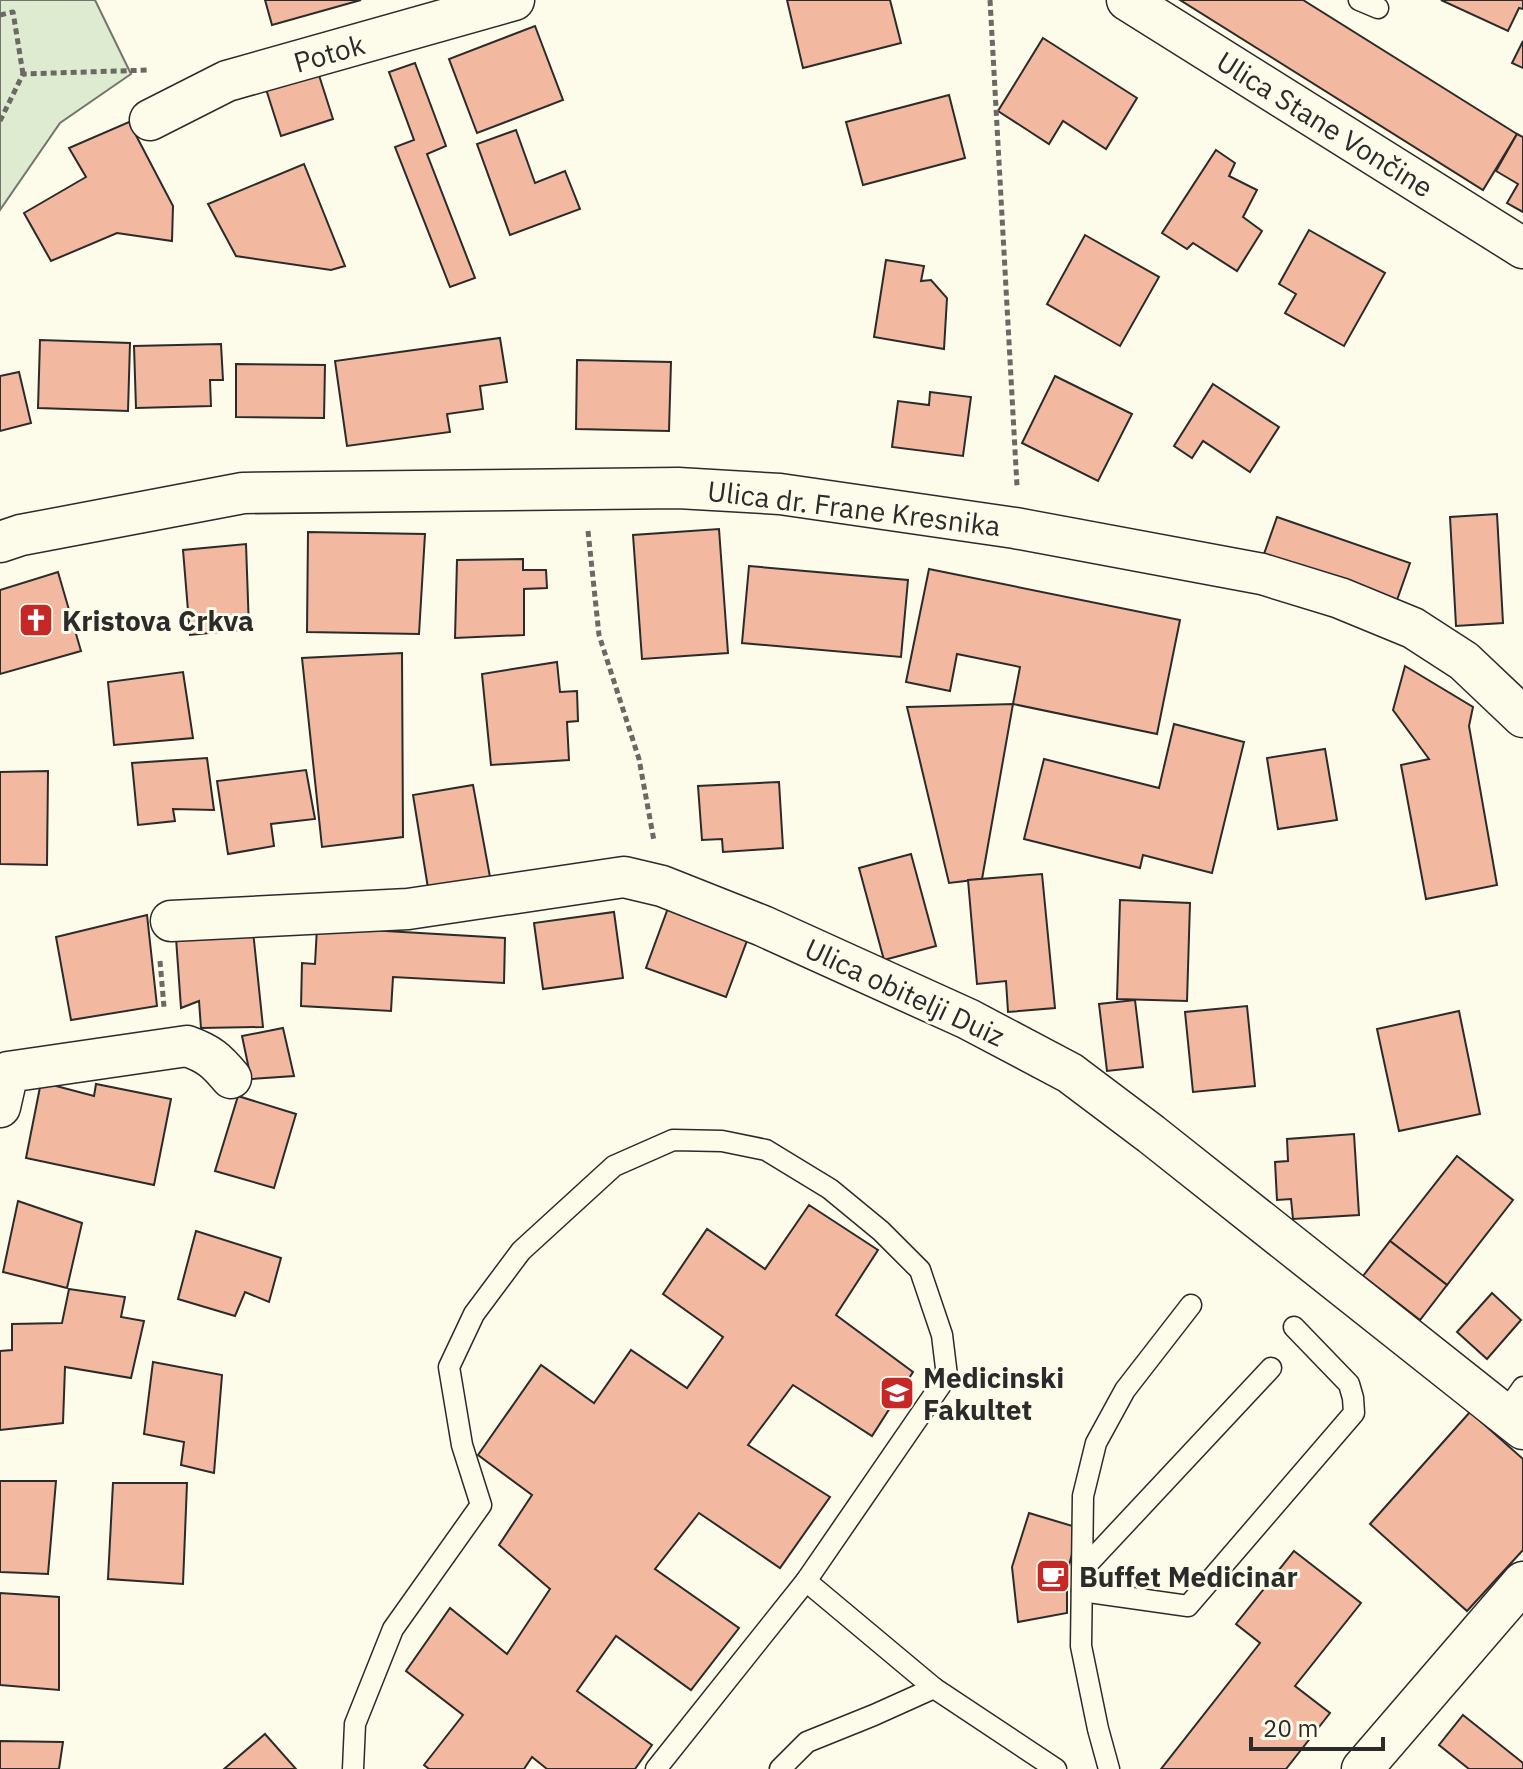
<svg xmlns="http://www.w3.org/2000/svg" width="1523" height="1769" viewBox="0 0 1523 1769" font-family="'IBM Plex Sans',sans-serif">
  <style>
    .park { fill: #deebd1; stroke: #74746e; stroke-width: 2 }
    .building { fill: #f2b8a0; stroke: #2b2b2b; stroke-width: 2 }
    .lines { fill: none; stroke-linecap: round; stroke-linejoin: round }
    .lane-casing { stroke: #2b2b2b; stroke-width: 23 }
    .street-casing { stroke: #2b2b2b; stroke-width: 43 }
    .path { stroke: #6a6964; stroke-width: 5; stroke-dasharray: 6 4; stroke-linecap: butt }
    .lane { stroke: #fdfbea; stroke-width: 20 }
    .street { stroke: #fdfbea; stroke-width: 40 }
    .labels { text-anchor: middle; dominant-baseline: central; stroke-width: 6; stroke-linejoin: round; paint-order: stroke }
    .street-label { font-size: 28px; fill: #2b2b2b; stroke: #fdfbea }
    .poi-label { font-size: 28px; font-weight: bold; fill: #2b2b2b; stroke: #fdfbea; text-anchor: start }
  </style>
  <rect width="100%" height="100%" fill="#fdfbea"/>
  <path class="park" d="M0,0H95L131,74L60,123L0,210Z"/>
  <g class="building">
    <path d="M265,0H361L272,25Z"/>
    <path d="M787,0H890L901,43L803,68Z"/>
    <path d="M1180,0H1303L1517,134L1483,190Z"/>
    <path d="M1441,0H1523V9L1519,8L1508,31Z"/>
    <path d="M535,26L563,100L477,133L449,59Z"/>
    <path d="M1043,38L1137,98L1106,149L1063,121L1049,144L998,111Z"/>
    <path d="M1523,41V68L1512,63Z"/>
    <path d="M415,63L446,146L427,154L475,278L450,287L395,147L414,140L389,72Z"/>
    <path d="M317,69L333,119L281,136L265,86Z"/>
    <path d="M949,95L965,158L863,185L846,122Z"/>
    <path d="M129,122L173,206L172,241L117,233L51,261L24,213L86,177L69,148Z"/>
    <path d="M516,130L535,183L565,171L580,209L510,235L477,144Z"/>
    <path d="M1517,134L1523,137V212L1507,203L1518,184L1496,171Z"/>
    <path d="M1216,150L1235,163L1229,176L1257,190L1243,217L1262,231L1237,271L1193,243L1187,249L1162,233Z"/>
    <path d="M304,164L345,266L331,270L236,256L208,204Z"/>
    <path d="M1309,230L1385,273L1344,346L1285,313L1296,294L1279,284Z"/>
    <path d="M1085,235L1159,277L1120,346L1047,304Z"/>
    <path d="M886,260L924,266L921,281L931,280L947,298L944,349L874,337Z"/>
    <path d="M500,338L507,382L480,386L483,409L447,414L450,432L347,446L335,361Z"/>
    <path d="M40,340L130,343L128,411L38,408Z"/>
    <path d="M221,344L223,380H210L211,406L136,408L134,346Z"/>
    <path d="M577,360L671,362L669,431L576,429Z"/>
    <path d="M236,364L325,365L324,418L236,417Z"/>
    <path d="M19,372L31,423L0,431V376Z"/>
    <path d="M1055,376L1132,414L1098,481L1022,443Z"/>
    <path d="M1213,384L1279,427L1250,472L1203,441L1192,458L1174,446Z"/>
    <path d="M930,392L971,397L963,456L892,447L898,401L929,405Z"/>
    <path d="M1497,514L1503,623L1456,626L1450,517Z"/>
    <path d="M1277,517L1410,563L1397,600L1264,554Z"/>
    <path d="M719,529L728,653L642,659L633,535Z"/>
    <path d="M308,532L425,534L419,634L307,632Z"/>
    <path d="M246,544L249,629L190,635L183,550Z"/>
    <path d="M523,559V570H546L547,588L524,589V635L455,638L457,560Z"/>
    <path d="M749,566L908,580L901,657L742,643Z"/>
    <path d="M929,569L1180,620L1157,734L1013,704L1020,667L957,654L950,691L906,682Z"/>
    <path d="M58,572L81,651L0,674V590Z"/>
    <path d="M402,653L403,837L322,847L302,658Z"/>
    <path d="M557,662L560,692L577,691L578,721L567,722L569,760L491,765L482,674Z"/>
    <path d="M1405,666L1473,707L1469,726L1497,885L1426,899L1401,765L1429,759L1393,710Z"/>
    <path d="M183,672L193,738L114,745L108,682Z"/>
    <path d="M1013,704L982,879L949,883L907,707Z"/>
    <path d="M1174,724L1244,742L1212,873L1143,855L1140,868L1024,839L1044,759L1159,788Z"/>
    <path d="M1325,749L1337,820L1278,829L1267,758Z"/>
    <path d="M207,758L214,810L173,809L175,821L138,825L132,763Z"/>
    <path d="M306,770L315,819L271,824L274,846L228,854L217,781Z"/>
    <path d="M48,771L47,865L0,864V772Z"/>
    <path d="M779,782L783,848L723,852L722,839L702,840L698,786Z"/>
    <path d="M473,785L490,877L428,888L413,795Z"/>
    <path d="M911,854L936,946L884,960L859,868Z"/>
    <path d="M1042,874L1055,1008L1008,1012L1006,981L977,984L968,880Z"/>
    <path d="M671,900L751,930L726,997L646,968Z"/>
    <path d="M1120,900L1190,903L1187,1001L1117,999Z"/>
    <path d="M614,912L623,978L543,989L534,923Z"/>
    <path d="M147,915L157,1006L71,1020L56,937Z"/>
    <path d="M317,927L505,938L504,983L393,977L391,1011L301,1006L302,963L315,964Z"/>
    <path d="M253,931L263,1027L201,1028L199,1001L181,1008L176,938Z"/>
    <path d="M1135,1000L1143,1067L1107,1071L1099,1004Z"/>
    <path d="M1247,1006L1255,1086L1193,1092L1185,1012Z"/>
    <path d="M1459,1011L1480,1114L1399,1131L1377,1029Z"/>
    <path d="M283,1028L294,1076L251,1079L242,1036Z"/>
    <path d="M41,1082L94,1096L96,1084L171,1099L154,1185L26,1158Z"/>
    <path d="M238,1096L296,1114L274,1188L215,1171Z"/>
    <path d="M1354,1134L1359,1215L1293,1219L1291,1199L1277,1200L1275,1162L1288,1161L1287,1139Z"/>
    <path d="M1457,1156L1513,1200L1447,1285L1390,1241Z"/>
    <path d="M18,1201L82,1223L67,1288L3,1272Z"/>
    <path d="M809,1205L878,1250L836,1315L913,1372L872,1436L793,1385L748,1445L830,1497L780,1568L699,1513L655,1569L739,1628L691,1690L616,1636L577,1691L652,1745L635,1769H547L532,1757L524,1769H429L424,1765L463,1715L406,1671L450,1608L507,1654L550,1589L499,1545L532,1495L478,1455L541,1365L594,1403L631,1350L687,1388L723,1337L663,1294L707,1229L765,1269Z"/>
    <path d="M196,1231L281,1258L269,1302L245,1292L235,1316L178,1299Z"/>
    <path d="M1390,1241L1447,1285L1420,1320L1363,1276Z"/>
    <path d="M69,1289L125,1297L121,1317L144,1321L131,1378L65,1367L63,1423L0,1430V1351L12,1350V1324L62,1323Z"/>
    <path d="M1492,1293L1521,1320L1487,1359L1457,1332Z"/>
    <path d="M153,1362L222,1375L214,1473L181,1465L184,1442L144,1434Z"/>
    <path d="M1470,1412L1523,1459V1550L1467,1611L1370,1524Z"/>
    <path d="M0,1481H56L48,1574L0,1572Z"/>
    <path d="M113,1483H187L183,1584L108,1579Z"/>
    <path d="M1029,1513L1079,1528L1067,1573V1613L1018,1622L1012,1567Z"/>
    <path d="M1294,1551L1361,1603L1295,1686L1330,1713L1286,1769H1161L1260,1643L1236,1624Z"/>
    <path d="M0,1593L59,1597V1690L0,1685Z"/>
    <path d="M1463,1715L1523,1763V1769H1469L1439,1745Z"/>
    <path d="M265,1734L296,1769H224Z"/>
    <path d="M0,1741L63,1742L59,1769H0Z"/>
  </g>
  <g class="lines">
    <g class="lane-casing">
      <g id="lane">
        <path d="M1359,0L1378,8"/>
        <path d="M1504,1414L1523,1387"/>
        <path d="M1083,1569L1271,1368"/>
        <path d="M1082,1591L1188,1606L1354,1413L1353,1398L1349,1384L1294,1327"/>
        <path d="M353,1769L355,1724L393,1629L481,1505L462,1445L449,1367L474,1314L521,1251L614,1166L673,1140L722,1141L766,1150L830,1189L881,1231L920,1270L942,1335L947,1376L806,1581L934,1688"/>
        <path d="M656,1769L806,1581"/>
        <path d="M780,1769L807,1742L874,1715L934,1688L1056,1769"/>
        <path d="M1109,1769L1098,1729L1081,1646L1083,1496L1096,1443L1125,1390L1191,1305"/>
      </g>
    </g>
    <g class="street-casing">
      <g id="street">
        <path d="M1127,0L1523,248"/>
        <path d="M150,120L227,81L514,0"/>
        <path d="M0,542L21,535L243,493L678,488L780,494L1015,528L1262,574L1340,598L1413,628L1464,661L1523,717"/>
        <path d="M171,921L408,909L624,877L662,886L763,926L968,1019L1070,1073L1151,1134L1523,1429"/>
        <path d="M0,1107L8,1072L187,1046C209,1054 216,1060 231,1078"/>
        <path d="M1362,1769L1523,1582"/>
      </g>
    </g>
    <g class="path">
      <path d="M990,0L1017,486"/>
      <path d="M0,15L13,12L23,74"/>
      <path d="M0,121L23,74L149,70"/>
      <path d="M588,531L599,635L639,759L654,841"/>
      <path d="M160,961L164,1007"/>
    </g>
    <use href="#lane" class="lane"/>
    <use href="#street" class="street"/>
  </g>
  <defs>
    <g id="church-square" transform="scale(1.8)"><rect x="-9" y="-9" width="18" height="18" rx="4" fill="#c62828" stroke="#fdfbea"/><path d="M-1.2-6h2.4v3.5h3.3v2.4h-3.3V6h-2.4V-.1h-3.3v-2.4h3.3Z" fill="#fff"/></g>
    <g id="university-square" transform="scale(1.8)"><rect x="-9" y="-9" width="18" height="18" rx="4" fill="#c62828" stroke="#fdfbea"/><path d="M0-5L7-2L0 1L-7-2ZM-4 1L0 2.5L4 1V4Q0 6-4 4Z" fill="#fff"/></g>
    <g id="cafe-square" transform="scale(1.8)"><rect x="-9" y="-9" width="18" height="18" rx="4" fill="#c62828" stroke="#fdfbea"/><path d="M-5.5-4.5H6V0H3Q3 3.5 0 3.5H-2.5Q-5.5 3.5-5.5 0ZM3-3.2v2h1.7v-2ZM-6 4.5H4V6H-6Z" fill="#fff"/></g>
  </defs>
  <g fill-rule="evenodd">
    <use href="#church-square" x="36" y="620"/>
    <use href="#university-square" x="897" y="1393"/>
    <use href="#cafe-square" x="1053" y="1576"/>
  </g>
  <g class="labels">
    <g class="street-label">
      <text transform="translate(329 53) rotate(-16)">Potok</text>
      <text transform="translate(1325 124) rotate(32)">Ulica Stane Vončine</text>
      <text transform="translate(854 508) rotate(7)">Ulica dr. Frane Kresnika</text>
      <text transform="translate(905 992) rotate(25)">Ulica obitelji Duiz</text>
    </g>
    <g class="poi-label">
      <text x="62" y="620">Kristova Crkva</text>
      <text x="923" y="1377">Medicinski<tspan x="923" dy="32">Fakultet</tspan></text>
      <text x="1079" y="1576">Buffet Medicinar</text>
    </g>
  </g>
  <path d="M1251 1737v12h132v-12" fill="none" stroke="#2b2b2b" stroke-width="4"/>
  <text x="1263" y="1737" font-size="24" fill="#2b2b2b" stroke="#fdfbea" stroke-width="6" paint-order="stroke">20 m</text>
</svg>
